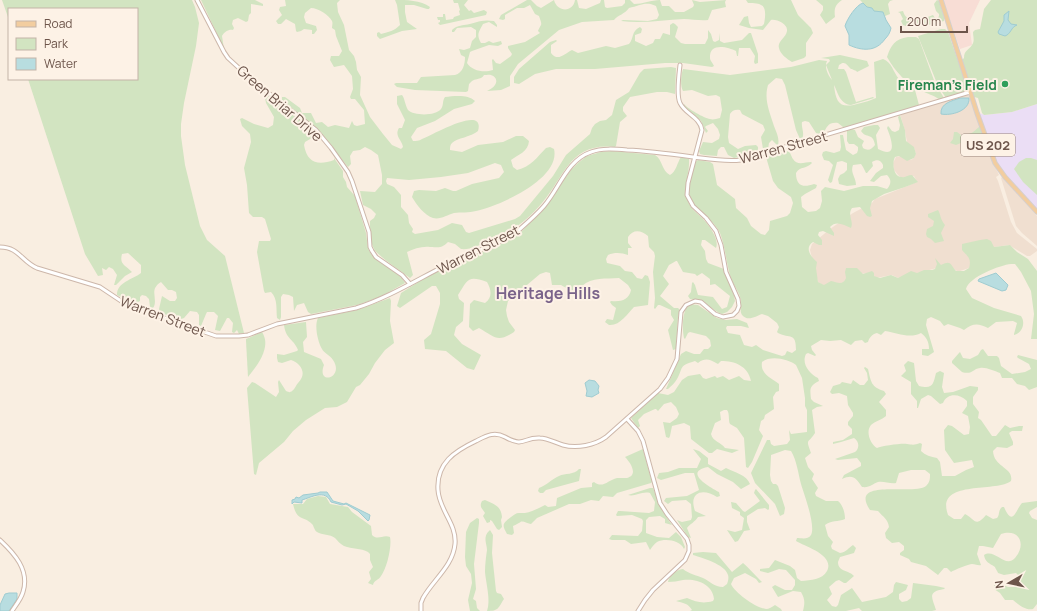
<svg xmlns="http://www.w3.org/2000/svg" width="1037" height="611" viewBox="0 0 1037 611" font-family="Manrope,sans-serif">
  <style>
    .residential { fill: #f0dfd0 }
    .commercial { fill: #f8ddd5 }
    .education { fill: #ebdef5 }
    .green { fill: #d2e4c1 }
    .water { fill: #b8dde0; stroke: #9fccd1 }
    .lines { fill: none; stroke-linecap: round; stroke-linejoin: round }
    .secondary-casing { stroke: #cdb7aa; stroke-width: 5 }
    .primary-casing { stroke: #d6cfcd; stroke-width: 5.5 }
    .secondary { stroke: #fff; stroke-width: 3 }
    .primary { stroke: #f2cd9f; stroke-width: 3.5 }
    .leisure-dot { fill: #2e9e5b; stroke: #fdf2e6; stroke-width: 1.5 }
    .labels { text-anchor: middle; dominant-baseline: central; stroke-width: 4; stroke-linejoin: round; paint-order: stroke }
    .shield { fill: #fdf2e6; stroke: #98847a; stroke-width: 1 }
    .shield-label { font-size: 13px; font-weight: bold; fill: #6d554b }
    .leisure-label { font-size: 14px; font-weight: bold; fill: #27864d; stroke: #fdf2e6; text-anchor: end }
    .street-label { font-size: 14px; fill: #6d554b; stroke: #fdf2e6 }
    .quarter-label { font-size: 16px; font-weight: bold; fill: #7a638a; stroke: #fdf2e6 }
  </style>
  <rect width="100%" height="100%" fill="#f9eee1"/>
  <g class="residential">
    <path d="M967,95L970,96L991,158L999,175L996,177L998,181L1011,222L1017,233L1037,249V251L1030,256H1027L1009,245L979,249L969,268L960,271H957L952,268L941,267L898,278L892,275L876,278L871,273L858,274L846,282L826,287L818,282L810,250L812,244L830,229L853,213L872,203L875,199L917,182L914,176L902,178L899,176L894,170L893,163L896,157L901,156L910,160L913,159L916,154L914,148L907,142L905,131L900,114Z"/>
    <path d="M1002,177L1037,216V246L1022,233L1016,226L1001,178Z"/>
  </g>
  <path class="commercial" d="M943,0H980L969,23L972,45L960,49Z"/>
  <path class="education" d="M1037,104V210L1000,170L995,159L979,113L985,115L1012,112Z"/>
  <g class="green">
    <path d="M2,0H192L195,7L199,23L196,46L184,103L181,124V136L185,165L200,226L207,240L225,256L244,333L239,334L237,330L234,333L232,332L233,323L229,318H227L220,331L215,330L218,316L214,312H207L206,314L201,326L199,325V315L197,312L190,311L184,318L181,319L160,313L159,309L162,296L170,301H175L177,298L176,292L172,290H168L161,282C148,290 159,299 153,308L150,307L149,299L146,296L142,295L140,297V301L134,304L117,295C117,282 132,280 141,273V265L128,253L122,254C119,265 126,265 132,272L125,276L116,285H114L117,275L113,269L109,267L106,270L102,268L103,275L98,276L85,254L28,79H137V9H9V20Z"/>
    <path d="M201,0H255L263,4V6L251,4V13L249,15L248,21L246,22L238,18L233,20L232,24L234,28L233,30C229,29 224,32 222,36L224,49Z"/>
    <path d="M285,0H340L337,3L338,12L344,25L349,50L354,56L356,62L357,70L361,77L360,95L370,117L383,134L392,145L401,149L403,147C402,140 394,136 399,128H402L405,120L397,104V96L402,95C405,99 405,105 408,110C414,116 436,116 441,109C444,105 442,101 445,97C454,96 468,94 475,101L472,104L454,109L435,121L417,128L411,137L413,141C416,141 419,141 422,139C429,137 486,103 478,131C471,137 457,138 452,143C450,145 450,147 450,150L462,152L478,145L503,142L516,136H523L529,141C528,152 519,154 511,160L513,167L517,170C531,167 537,157 546,148L550,147L554,149C561,179 499,206 476,211C469,213 461,212 454,213C447,215 440,220 433,218C425,216 416,204 412,197L414,191L419,190L436,191L445,188L453,191H456L472,184L499,178L504,172L501,165L495,163L468,173L441,177L409,180L387,178L386,181L387,184L394,187L401,195V207L408,215L409,223L413,229L412,232L415,234L438,230L452,223L462,225L466,232L469,233L515,219L520,216L553,176L566,155L590,134L592,128L595,124L600,121L606,120L612,115L616,100L629,92L640,73L644,69L671,67L676,68L675,94L667,92H657L630,97L623,107V111L627,116L620,122L616,146L615,147C570,142 565,176 542,203C527,221 509,234 487,242C479,245 470,250 461,249L455,244L448,242C441,249 439,247 430,247C422,246 414,249 407,252L413,275L410,278C402,272 378,256 374,249C370,242 370,229 370,221L374,218L376,214L371,209L363,205L360,191L375,192L382,184V175L378,155L371,150L365,147L360,150L353,151L350,156L351,164L348,167L318,130L282,100V97H285L300,108L302,113H311L316,123L322,122L328,127L335,125L349,128L352,121L354,125L357,126L365,124L364,110L355,99H351L350,97L353,89L352,76L344,65L334,67L330,60L331,56H339L342,51L336,36L335,30L332,28C332,26 333,23 332,21C329,15 318,8 311,8L305,13L304,17L306,23L316,26L317,30L314,34H312V30L304,29L301,31L297,32L296,31L295,24L286,19L281,24H278L276,21L282,15L279,10L280,7L286,6Z"/>
    <path d="M395,0C406,0 421,0 430,7L429,9H427L414,5H405V12L407,22L417,29L402,31L380,39L377,36V33L379,32L381,34C389,32 394,31 400,25L397,5Z"/>
    <path d="M453,0H468L464,5L469,11L471,10L474,13L484,10L487,12L486,15L440,25L438,23L440,22V20H438L437,17H443V14H445L446,20L453,19L454,17L460,15L459,11L460,10L458,3H454Z"/>
    <path d="M527,0H531L537,6L541,8L554,0C557,12 573,13 575,0H577L579,8L586,9L600,3L601,0H604L605,7L607,8L622,6L625,3V0H630L634,4C643,4 651,0 660,0L662,6H669L675,12H684L693,7L694,5L692,0L700,2L726,0L725,2L726,7L712,10L708,20C700,21 692,19 684,19C663,20 642,24 621,21L623,20L648,21L657,19L659,15L656,6C645,1 640,6 629,8C625,14 618,15 614,20L582,22L559,30L518,64L510,76V86L501,90L487,91C490,89 493,88 495,85C499,79 493,74 487,75C481,75 486,75 481,78C479,79 475,79 472,81L469,84L468,91L466,92L415,90L397,87L394,84L396,83H417L421,77L455,75C463,73 465,64 465,57L461,55L459,49L464,50L470,48L472,41L476,37V30L471,27L457,28L454,32H452V30C456,26 459,26 464,25C477,23 480,19 494,21L497,25V27L489,22L483,24C479,32 476,34 481,43H485L489,41L493,43L501,41L502,44L498,46L489,45L472,51L470,52L467,63C472,71 484,73 493,70L492,60L493,59L496,63L500,64L511,56L512,54L508,48V46L525,42L540,33L538,31C541,23 543,27 539,16L535,14L530,5L524,8H517L505,15V19L503,20L499,19L501,15Z"/>
    <path d="M746,0H791L798,15L811,28L813,33L806,43V56L804,58L792,62C787,59 780,54 779,48C777,41 786,38 787,31C788,24 777,19 771,20L763,30L749,28L739,25L744,17L748,16L749,23L751,27L762,26L764,24C765,19 767,7 761,5C758,3 751,3 748,3Z"/>
    <path d="M816,0H842C835,5 834,8 835,17L826,24L820,15L823,10V6Z"/>
    <path d="M860,0H893L890,1L888,4L890,14L885,16L883,12H875L867,7Z"/>
    <path d="M937,0L939,1L944,17V21L928,25L906,26L903,25L901,21L903,19L900,13L898,12L903,11C907,25 922,19 933,15L935,18H938L939,16V14L936,11L934,4Z"/>
    <path d="M991,0H1037V104L1012,112L984,115L982,113L978,98L974,97L962,60L964,58C964,50 969,50 972,45C975,41 973,36 973,32L975,30L980,29L984,9Z"/>
    <path d="M673,23L675,24L678,27L675,37L681,43L685,44H705L708,38V30L711,34L713,41L715,42L719,40V33L720,41L724,43L742,40L749,33H751L758,54V63L755,64L754,62L755,56L750,48H739L738,56H737L736,51C728,47 709,42 710,58C710,61 713,63 714,66L712,67L683,63H665L595,69H556L535,74L519,84L514,83V77L519,69L550,42L556,40L557,41L551,45V53C558,62 564,54 572,50L578,53L606,46L615,48L629,44C634,39 631,31 640,27L642,29L641,33L635,35V41L646,46L653,43L655,39H660L663,33L670,35V25Z"/>
    <path d="M941,29H945L948,32L967,87L964,92L946,98L938,86L918,36Z"/>
    <path d="M908,37H916L919,39L935,83L944,98L939,99C933,95 928,94 922,91C907,85 895,71 887,57C891,45 895,39 908,37Z"/>
    <path d="M840,55L867,61L869,66L857,72C857,71 852,69 851,69C847,65 845,60 839,65L838,69H844L846,72L856,102L873,97L874,98L851,105C840,104 838,93 834,85C836,105 841,109 861,103C866,102 871,100 876,98L874,62L883,59C892,62 893,72 899,79C904,83 909,86 915,90L919,105L847,128L843,127L838,123C828,122 827,127 823,134L820,135L816,133L809,122L805,121L802,122C801,128 805,133 802,139H800L796,130L785,85L782,79L776,78L768,85C764,99 769,110 773,123C775,130 780,137 778,145H777L772,140L769,143L768,149H763L761,137L765,130L763,125L742,114L740,110C736,109 732,110 730,114L728,137L729,143L738,149L745,146L756,145L758,147V153L734,158L728,155L724,147H721L718,150L717,156L704,155L700,154L699,151L703,142L712,143L719,139L720,135L718,129L713,123L706,126L705,127L708,131L706,133L701,121L684,106V104C688,109 704,118 710,119C713,120 716,119 720,118L722,110L720,97L716,95L708,96L692,90L683,91C680,86 681,75 683,69L730,75L791,67L819,60L827,61C824,67 828,75 832,80L826,65L830,61L829,59L821,58Z"/>
    <path d="M264,93C278,97 306,125 317,135L305,142L304,145C307,163 318,166 334,160V158L343,171V177L346,182L347,187L355,196L366,233L368,248L371,254L402,277L400,278H402L405,283L380,297L357,305L311,314L308,312L304,303L297,305L294,311L293,297L289,295L283,294L281,297V317L280,320L277,318C276,309 278,299 271,292L265,293L264,291L257,252L259,241H270L271,239L265,219L262,217H253L249,213L247,185L244,168L251,142L250,134L242,126L240,119L242,118L254,124L268,128L273,125L274,117L266,103Z"/>
    <path d="M900,115L905,130L906,141L914,147L916,154L914,158L907,161L899,156L895,157C892,162 893,177 902,177C905,178 908,175 912,175L918,182L905,187L884,194L872,201L870,208L872,216L870,217L867,216L860,207L852,208C847,215 854,221 851,228C844,225 836,220 830,227L834,233V236L823,231L819,232L818,235L822,240V245H819L813,242C804,248 811,257 817,262L816,268L818,282L824,285L831,281C837,282 843,286 846,278L845,272L846,268H857L863,274L872,271L874,273V276L880,278L891,275L898,278L911,271L917,273L924,270H932L935,269L937,264L935,258L941,265C951,260 950,264 956,271H964L969,268C972,258 967,256 962,250V244L980,240L987,239L991,241L994,247L1010,245L1017,252L1028,259L1037,271V339H1031L1034,314L1031,291L1021,272L1015,264H1011C1000,265 969,277 966,289L972,298L994,308L1021,316C1026,323 1022,333 1014,335V334L1017,323L1013,321L996,322L988,328C978,323 973,323 964,330L960,328L948,324L944,326L940,321L931,317L927,319L926,325L934,352L928,356L922,355V349H929C929,341 926,337 921,333C910,339 897,333 885,331L881,335L877,333C872,334 869,338 868,342L865,343L862,340L855,341L851,345L841,340L830,341L821,340L811,346L812,350L816,355L815,356L808,353L806,354C801,364 810,374 818,378L819,381C809,386 810,389 811,399L814,402L823,406L817,407L812,410L815,433C807,445 806,438 811,453L805,458L808,467L814,474L812,479L818,488L815,493L816,496L826,501H838C843,505 845,513 845,519C838,522 831,520 825,525L828,536L833,542L831,546L832,549L840,553C847,552 848,548 853,545L856,548L854,553L840,557L838,562C838,572 849,570 854,576L846,583H844L839,580L836,581L829,587L832,594L827,600L832,606L836,607L838,605L841,595L852,588L862,602L886,597L893,592L894,585L896,582L908,585L906,590L899,594V599L902,602L907,601L911,598L913,583L936,586L945,588L944,589C927,592 932,597 936,610L932,611H862L859,608L846,611H803C805,603 805,599 801,592L793,591L778,597L772,587L775,585L785,590H792L795,585V580L786,570L779,569L768,573L760,571V569L769,568L775,560L790,566L795,570L797,578L801,581C811,580 822,580 827,571C835,555 806,547 796,541L797,538C801,538 808,540 811,535C816,526 804,494 801,484C798,473 797,461 791,451L785,450L771,455V456L770,475L771,481L773,484H776L778,486L785,508L784,514L780,516L775,504L755,483L751,473L767,440H770L771,444L774,446L787,444L790,440L789,430L791,434L807,432V410L805,406V398L802,378L796,365C788,359 771,355 762,362C760,374 771,378 779,384V391L776,392L773,397L774,409L765,415L764,419L761,421L759,430L763,436L752,462L748,468L746,467L744,438L737,428L730,424C728,420 730,414 727,410H724L720,412L721,420L715,423L711,434C713,442 721,442 725,448L739,450L732,453L717,449L712,453H709L691,439L690,426L684,423L672,426L670,436L669,438L666,437L663,422L670,423L677,418L679,414L676,407L671,402L664,404L658,411L656,409H655L644,414L638,420L640,426L638,428L631,418L658,393L668,395L674,392L682,380L688,376L700,374L703,378L706,379L715,376L717,378L723,376L729,380L739,376L744,380L751,381C748,366 735,361 721,361L718,364C710,360 706,357 698,363L695,361C678,366 684,367 677,379C675,383 671,386 668,389H666L681,354L686,351L694,354H700L704,349H708L711,346L710,340L706,336L690,332L688,333L685,339L684,338C682,329 682,311 689,304L698,305L717,318L726,320L737,319L747,323L749,328L741,326H727L726,328L728,333L740,335L744,345L752,347L756,345L763,350L782,356L785,355L787,351L792,353L796,350C796,332 790,339 778,333L777,332L779,327L777,323L768,316L762,314C756,316 748,322 742,315C739,311 742,302 740,297C738,290 732,283 730,275C726,261 725,246 720,233C714,219 692,208 690,199C687,187 692,173 695,162L698,160L710,162L713,164L717,185L735,199L736,208L747,218L751,226L761,234L765,235L769,230L770,221L787,216L790,213L793,203L791,197L778,188L773,181L766,157L788,151C791,153 791,156 793,159C797,166 805,162 811,162L812,163C807,169 800,166 796,173C796,186 803,188 814,184L817,185L816,188L805,194L801,197L802,207L808,212L816,211L820,208L822,201L821,191L825,187L844,191L863,186H877L887,189C891,184 892,180 887,175L881,176L874,182L870,181L876,173L883,168V165C881,160 877,159 872,162L873,166L867,173H866L863,167L861,164L853,165C850,173 856,177 856,185L847,186L839,184L838,179L840,175L844,173L847,170V163L842,161L837,162L832,182L830,183L828,180L833,165L829,161L824,160L822,155L823,152L826,151L834,153L840,151L841,147L840,135H843L846,150L853,155L857,153L858,150V147L854,144H849L847,141V131L852,129L855,130L858,137L864,141L862,145L863,148C868,151 871,150 875,145C873,132 866,139 861,131L864,127L874,125H878L880,128L876,135L878,149C899,160 891,138 887,128L888,126L889,127L892,131L895,132L899,130L900,125L898,117Z"/>
    <path d="M979,127H981L983,134L956,145L950,143L953,139L954,132H957L961,135C972,134 972,133 979,127Z"/>
    <path d="M612,151L655,155C663,160 661,170 670,175C676,172 677,163 681,157L689,159C690,178 680,189 691,207C694,211 697,213 700,216C707,222 720,239 716,248L705,240H702L701,245L705,251L706,259L708,263L724,269L734,295L735,301L732,307L727,312L722,314L719,313L701,301L690,299L688,296L691,292L692,283L693,282L695,285L698,295L713,297L722,309L727,307L730,296L715,284L710,285V279L702,273L697,276L695,274L683,272L677,261H676L669,265L663,276L669,284L660,296L674,308H678L680,310L678,317L676,349L673,350L668,330L674,320L671,315V310L660,305H658L655,309L654,308L655,298L653,272L655,256L654,252L649,247L648,236C641,230 633,229 628,237V243L632,248H628V255C622,253 615,252 608,255L606,259L607,263L620,266L625,271L632,272L637,278L642,279L645,275L648,276L650,282L648,305L634,307C627,314 620,326 609,325L605,322L607,319L613,320L616,308L612,305L610,302L611,301C621,302 629,300 631,290L628,285L619,278C606,279 592,277 582,286V297L580,301L573,292L561,285H552L550,273L546,272L540,274L508,301L506,310L507,316L509,322L515,330L514,332C497,343 495,337 479,328L473,331L469,327L470,304L474,300L485,303C493,297 491,289 487,282C468,275 468,279 458,295L459,299L464,303L463,321L456,327L454,335L462,344L481,355L474,370L467,368L446,351L425,349L424,340L431,334L440,304V293L436,286H432L400,308L397,306L401,293L431,274L459,260L510,239L522,231L545,207L571,170L578,163L587,156L601,152Z"/>
    <path d="M1026,158H1031L1037,160V195L1023,182L1014,169L1019,162Z"/>
    <path d="M938,210C941,215 940,219 945,225L941,233L944,241L935,243L931,239L927,237L926,234L927,229L933,226L934,221L928,217V214Z"/>
    <path d="M390,298L391,301L390,321L394,343L385,350L375,363L369,374L360,385L356,387L347,402L337,407L325,408L306,420L293,431L284,442L259,463L256,475L254,474L247,388L252,382L255,383L276,397L279,392L278,382L279,380L286,391C289,392 290,393 292,391C295,389 296,385 298,383C307,374 302,364 291,360L282,363L278,362L277,358V354L284,355L297,351L298,350C294,339 286,340 284,325L306,322L307,337L303,342L304,352L321,359L324,365C316,386 345,378 333,360C330,355 324,353 322,349C318,342 314,326 318,318L357,310Z"/>
    <path d="M262,332C272,347 257,366 248,377L246,341V339Z"/>
    <path d="M983,349L988,356H997L999,358L1001,366L1012,374L1025,372L1031,369L1029,364L1018,358L1017,357L1018,355L1037,360V387L1029,390L1025,386L1017,384L1012,378H1002L1000,373C994,371 986,367 980,368C972,369 973,375 962,372L952,363V361L959,353L960,352L963,358L970,359L978,355L981,350Z"/>
    <path d="M908,361L914,363L916,381L919,386C933,389 933,385 936,373L940,371L944,373L942,387L944,393L953,392L970,386L978,387V390L973,397V404L979,412L978,418L981,420L992,436H996L1005,425L1010,428L1019,426H1023L1022,431H1012L1009,433L1013,442V445L1007,448L997,447L993,451C994,468 1014,467 1011,481C996,493 935,479 948,515L954,519H961L965,514C975,519 975,528 986,515L993,519L997,518C1000,515 998,510 1002,507H1004C1013,528 1016,509 1022,503L1037,501V507L1030,511L1029,513L1032,518L1037,520V604L1033,609C1026,611 1018,604 1013,600H1005L1000,593L994,589V584L999,583L1008,587H1015L1019,582L1020,577L1016,573L1004,575L998,573C998,572 995,568 995,567C989,563 985,562 984,555C995,548 1005,569 1015,558C1027,544 1019,528 1001,534L993,548L983,546H979L977,554L981,565C978,566 976,564 972,564C969,564 954,570 951,572L947,568H944L938,575L926,566L911,562L909,559L900,555V553L904,550V546L899,542L892,543L886,538L885,533L889,527C888,519 883,517 878,511L870,510C848,477 914,496 926,486C930,482 930,479 930,474L925,470H911L899,473L896,483C890,484 884,481 878,482C872,484 870,488 862,487C856,478 853,474 842,479L844,475L861,466V463L857,458L838,460L835,459L855,452C860,448 859,441 854,438L841,442L833,444V442L843,440L852,434V429L848,425V422L853,416V413L848,405L847,396L839,393L832,394L830,392L833,386L840,384L842,382L851,384L853,380L860,385H864L868,380L867,373L864,368L865,367L868,369C871,382 871,387 884,391L886,394L879,402L886,410V416C882,420 875,421 871,425C865,432 871,445 877,448C882,446 902,443 907,444C913,445 915,445 920,443L922,444L921,451C925,455 931,457 937,458L940,462L942,476H955L966,470L974,467L972,460L954,463L945,450L944,430L948,425L952,426L964,435L969,434L970,427L968,416L962,413L967,406V401C959,393 947,393 943,403L940,404L931,396L928,395L921,399L918,408H917V401L911,394V382L901,376L906,371L904,365Z"/>
    <path d="M643,449L652,482L651,483L617,493L613,497L603,496L599,501L591,500L580,504H569L537,518L531,524C517,520 525,521 513,526L514,533L512,535L507,534C502,525 502,524 511,517C514,515 516,513 519,513C521,513 523,513 525,513C532,512 539,508 545,505L548,507L556,506L557,498L581,488L592,487V483L594,482C603,489 608,480 617,478C620,478 624,478 627,478C639,475 630,462 625,457Z"/>
    <path d="M693,449L699,451L708,458V464L721,471L726,468C734,472 747,475 750,484L741,489L733,482L717,474L708,467C682,472 711,488 719,492L720,496L717,497C704,488 688,491 695,511L706,516L698,517C695,522 690,524 687,528L691,538L688,537L677,520L682,522L691,520L692,517L691,504L686,500L672,501L668,504L664,501L666,498L687,496L699,490L694,473H685L661,480L657,478L659,473L668,472L679,468H697L701,459Z"/>
    <path d="M579,469H581L579,481L546,490L543,493H540L538,491L539,488C547,485 552,479 559,476C565,473 574,475 579,469Z"/>
    <path d="M650,488H653C658,501 663,513 672,525L665,523V519L660,516L649,517L646,520V533L657,537L669,538L676,532L681,537L685,547L684,549C680,540 665,538 657,542C654,544 652,547 650,550L646,542L631,544L625,540H612L609,539L612,535L638,536L642,531L643,521L642,519L632,515L617,516L616,515L618,511H620L649,513L654,511L655,502L650,493C641,491 635,497 628,495Z"/>
    <path d="M756,489L769,505V509L768,510L765,508L758,509L747,516V522L750,530L744,531L738,541L735,542L727,530L735,532L742,530L744,518L740,515V512L732,508L731,502L736,503L743,511L745,512L760,501L754,493L755,490Z"/>
    <path d="M318,496L326,497L330,504L348,507L352,512L371,526L372,535C378,541 383,534 390,537C392,546 387,568 381,576C379,580 374,580 373,585L368,583L371,579L369,572L373,567L370,560V554L368,552C361,548 352,549 344,546C340,544 338,541 335,538C330,534 322,535 317,532C314,530 314,526 312,524C303,515 297,522 293,504H303L307,499Z"/>
    <path d="M485,500C493,504 501,505 502,517L501,520L502,527L499,530L497,529L492,521L490,520V522L487,523L483,516L485,513C482,508 479,507 482,501Z"/>
    <path d="M477,518L479,519V523L474,564L476,589L473,599L476,601L477,608L480,611H470L468,600L472,583L471,574L466,566L465,557L466,532L470,523Z"/>
    <path d="M490,530L493,535L492,553L496,591L497,593L501,594L504,599C498,608 499,611 487,611C491,600 486,584 485,572C485,564 486,557 487,550C487,543 482,537 490,530Z"/>
    <path d="M703,552L716,553L732,572L743,563C749,568 756,576 762,582L759,583L756,579L745,573L734,578L731,584C735,593 756,608 766,609C769,609 772,607 775,605L781,609L782,611H690L692,610C688,603 683,603 676,601L687,598C696,602 703,604 713,601L714,599C713,585 697,578 683,580C678,581 673,582 668,582C669,576 676,570 683,569C689,574 696,575 703,578C710,581 714,587 723,587L727,584C728,581 729,578 728,575C725,564 702,558 693,555V553Z"/>
  </g>
  <g class="water">
    <path d="M863,3L867,7L872,8L874,11L883,12L886,20L891,28C890,33 888,36 885,39C876,52 862,51 849,45V35L845,26C847,19 856,5 863,3Z"/>
    <path d="M1009,11L1008,20L1011,24L1017,25C1011,27 1011,34 1005,36L999,34L998,32L1004,21V15Z"/>
    <path d="M960,98H969C970,111 951,116 941,114C940,103 952,101 960,98Z"/>
    <path d="M996,273L1008,285L1006,290L1002,291L978,281L979,279Z"/>
    <path d="M589,380L595,381L599,386L598,390L599,393L592,397L586,396L587,391L585,383Z"/>
    <path d="M320,492H327L333,501L344,504L346,503L370,515L369,520L368,521L358,511L346,504L342,505L331,502C325,489 312,497 302,500V503L294,502L292,504V500L295,499L296,497L299,498L303,495L318,493Z"/>
    <path d="M9,593H17V599L9,611H0V605L5,594Z"/>
  </g>
  <g class="lines">
    <g class="secondary-casing">
      <g id="secondary">
        <path d="M197,0L224,52L228,58L252,80L316,130L331,148L348,172L352,181L369,232L370,247L372,251L376,257L402,275L410,284"/>
        <path d="M0,247C19,247 22,262 37,268L100,287L121,301L133,307L216,336H239L248,335L277,324L356,308C394,296 427,273 463,257C481,249 505,242 520,229C528,222 537,214 544,206C559,189 567,160 591,152C602,148 615,149 627,150C649,151 671,154 693,157C709,159 725,162 741,160L970,92"/>
        <path d="M627,419L638,431L643,441L660,503L667,514L687,539L689,545V551L685,560L653,590L645,600L638,611"/>
        <path d="M0,540C14,553 30,570 23,592C21,599 16,605 12,611"/>
        <path d="M421,611V603L423,598C433,580 453,566 455,544C457,524 439,510 438,490C436,463 455,451 476,441C486,436 494,431 505,437C525,448 523,437 540,438C547,438 556,443 563,445C577,449 595,445 606,437L660,389L668,378L677,359L681,312L686,305L695,301L701,302L715,314L723,317L733,315L737,311L739,306L738,299L726,272L721,245L716,231L706,218L693,206L687,195L688,183L702,130C700,117 685,114 680,103C676,95 679,74 680,65"/>
      </g>
    </g>
    <g class="primary-casing">
      <path id="primary" d="M941,0L977,113L995,163L1005,177L1037,212"/>
    </g>
    <use href="#secondary" class="secondary"/>
    <use href="#primary" class="primary"/>
  </g>
  <circle class="leisure-dot" cx="1005" cy="84" r="4"/>
  <g class="labels">
    <rect class="shield" x="961" y="134" width="54" height="22" rx="3"/>
    <g class="shield-label">
      <text x="988" y="145">US 202</text>
    </g>
    <g class="leisure-label">
      <text x="997" y="84">Fireman's Field</text>
    </g>
    <g class="street-label">
      <text transform="translate(280 103) rotate(41)">Green Briar Drive</text>
      <text transform="translate(783 147) rotate(-15)">Warren Street</text>
      <text transform="translate(478 249) rotate(-27)">Warren Street</text>
      <text transform="translate(163 316) rotate(21)">Warren Street</text>
    </g>
    <g class="quarter-label">
      <text x="548" y="293">Heritage Hills</text>
    </g>
  </g>
  <rect x="8" y="8" width="130" height="72" fill="#fdf2e6" stroke="#c3b3a8"/>
  <rect x="16" y="21" width="20" height="6" fill="#f2cd9f" stroke="#c3b3a8"/>
  <text x="44" y="28" font-size="12" fill="#6d554b">Road</text>
  <rect x="16" y="38" width="20" height="12" fill="#d2e4c1" stroke="#c3b3a8"/>
  <text x="44" y="48" font-size="12" fill="#6d554b">Park</text>
  <rect x="16" y="58" width="20" height="12" fill="#b8dde0" stroke="#c3b3a8"/>
  <text x="44" y="68" font-size="12" fill="#6d554b">Water</text>
  <g transform="translate(1009 583) rotate(261)" stroke="#fdf2e6" stroke-width="3" paint-order="stroke">
  <path d="M0-3L7 15L0 10L-7 15Z" fill="#6d554b"/>
  <text y="-6" font-size="11" font-weight="bold" text-anchor="middle" fill="#6d554b">N</text>
  </g>
  <path d="M901 26v6h66v-6" fill="none" stroke="#6d554b" stroke-width="2"/>
  <text x="907" y="26" font-size="12" fill="#6d554b" stroke="#fdf2e6" stroke-width="3" paint-order="stroke">200 m</text>
</svg>
